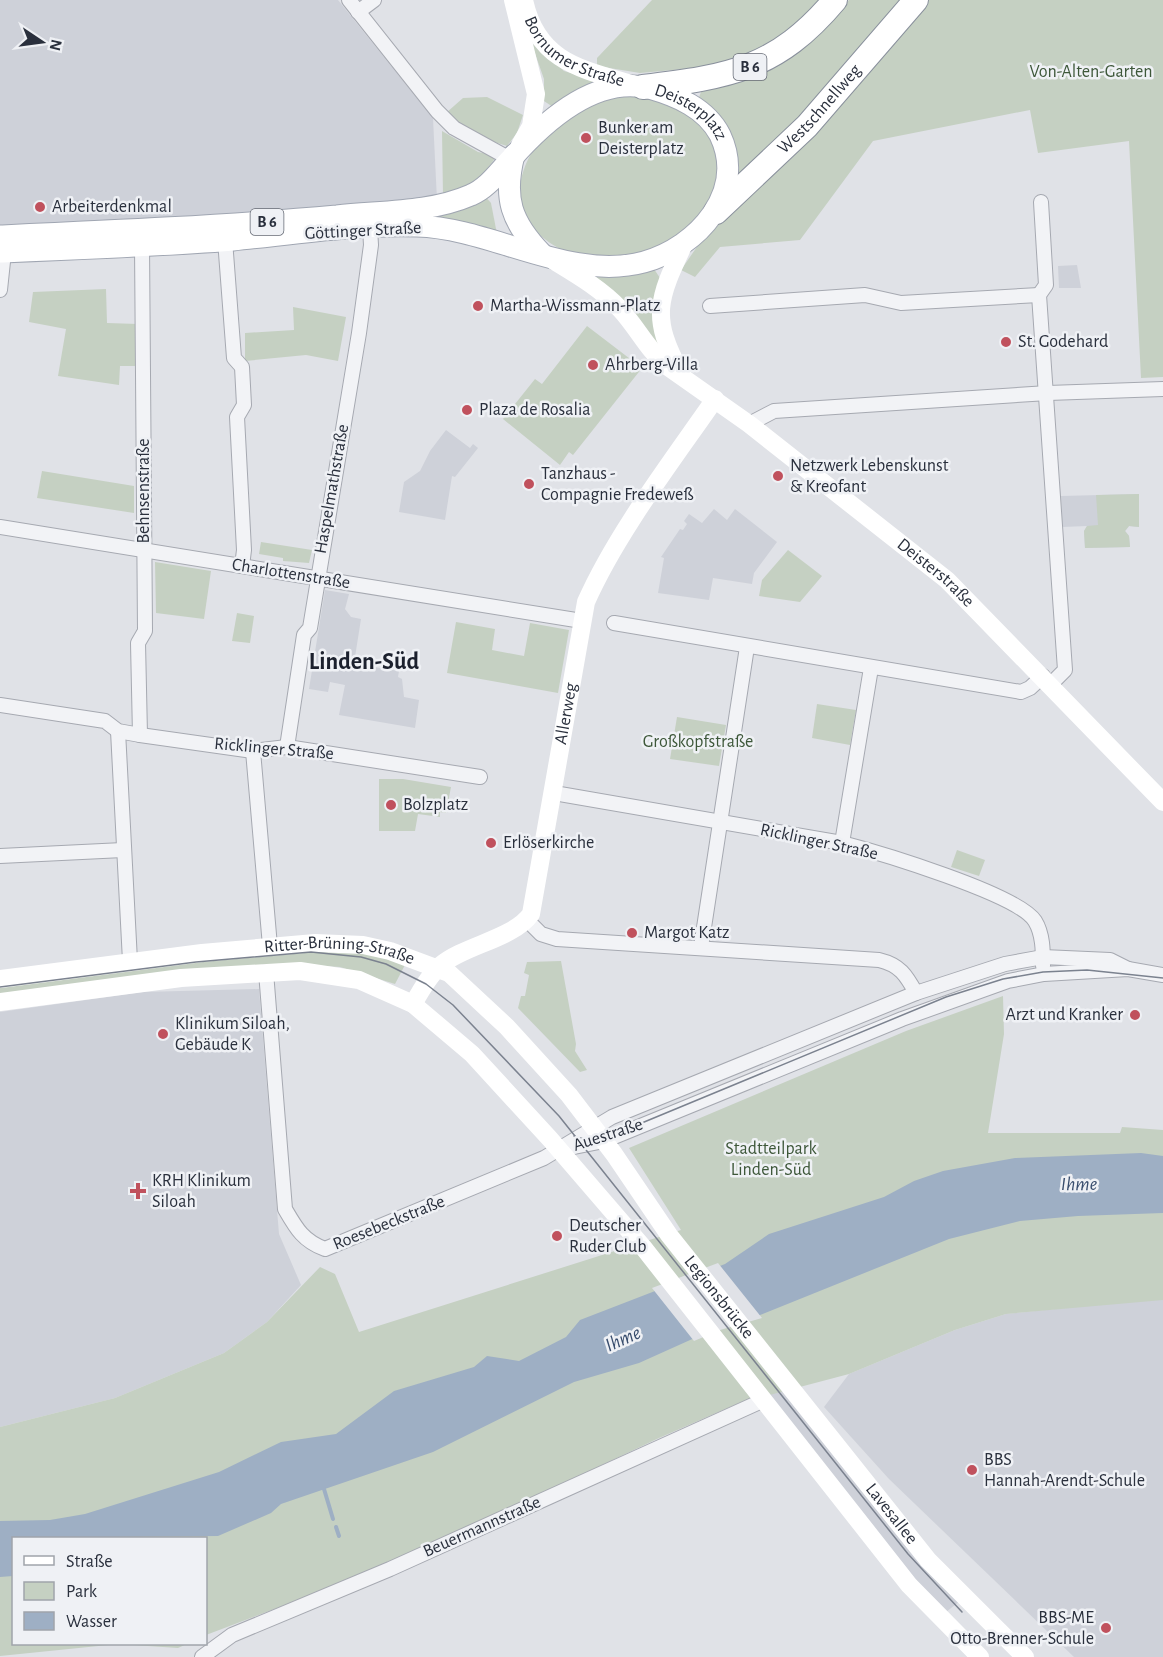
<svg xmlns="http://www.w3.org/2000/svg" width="1163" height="1657" viewBox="0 0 1163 1657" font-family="'Alegreya Sans',sans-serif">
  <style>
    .built { fill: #ced1d9 }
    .green { fill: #c5d0c2 }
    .water { fill: #9eafc4 }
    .pier { fill: #e0e2e7 }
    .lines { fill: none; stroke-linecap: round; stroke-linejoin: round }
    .stream { stroke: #9eafc4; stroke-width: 4 }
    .street-casing { stroke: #a6a9b1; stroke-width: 16 }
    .primary-casing { stroke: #a0a6b2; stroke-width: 23 }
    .highway-casing { stroke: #89909c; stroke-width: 26 }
    .street { stroke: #f2f3f6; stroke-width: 14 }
    .secondary { stroke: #fff; stroke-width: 18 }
    .primary { stroke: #fff; stroke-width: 21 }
    .highway { stroke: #fff; stroke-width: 24 }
    .tram { stroke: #7b828f; stroke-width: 1.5 }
    .poi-dot { fill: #c0515d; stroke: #eff1f5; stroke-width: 2 }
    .labels { text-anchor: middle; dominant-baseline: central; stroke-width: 5; stroke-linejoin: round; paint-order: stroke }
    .shield { fill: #eff1f5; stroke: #656a74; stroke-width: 1.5 }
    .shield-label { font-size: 16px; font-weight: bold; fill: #2a303d }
    .street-label { font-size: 18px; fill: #2a303d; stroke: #eff1f5 }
    .park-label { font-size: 18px; fill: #3d5739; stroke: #eff1f5 }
    .poi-label { font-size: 18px; fill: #2a303d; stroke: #eff1f5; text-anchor: start }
    .water-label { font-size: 20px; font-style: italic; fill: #384d6d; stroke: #eff1f5 }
    .district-label { font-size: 24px; font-weight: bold; fill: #1c212e; stroke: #eff1f5 }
  </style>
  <rect width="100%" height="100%" fill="#e0e2e7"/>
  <g class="built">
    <path d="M0,0H338L433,118L437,200L0,232Z"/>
    <path d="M1077,265L1081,288H1059L1058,266Z"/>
    <path d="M446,430L470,448L473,444L478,448L455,477L452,476L445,520L399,512L404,482L420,471L430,451Z"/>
    <path d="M1139,494V527L1129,526L1125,531L1129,536L1130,547L1085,548L1084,531L1087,526L1062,527L1061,496Z"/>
    <path d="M714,509L727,520L735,509L777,542L754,573L752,584L713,578L709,600L658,593L664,558L661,557L680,529L683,530L687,524L684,521L689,514L702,523Z"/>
    <path d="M325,590L349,594L345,609L351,617L361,619L355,657L361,665L399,671L398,677L402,679L404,697L419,700L415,728L339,715L345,685L330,682L328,692L309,689Z"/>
    <path d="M259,989L279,1234L301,1285L267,1322L224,1353L115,1398L0,1427V1012L143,992Z"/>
    <path d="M1152,1299L1163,1300V1657H1074L889,1479L824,1407L849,1374L955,1330L1006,1314Z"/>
    <path d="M732,1326L879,1513L933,1576L960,1601L946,1612L919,1584L748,1370Z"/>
  </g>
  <g class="green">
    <path d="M652,0H822L771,44L717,66L640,73L597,66V58Z"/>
    <path d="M849,0H908L732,188L698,100L701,92C775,74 799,57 849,0Z"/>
    <path d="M920,0H1163V377L1141,378L1129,141L1038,153L1030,110L873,141L800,240L720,247L695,277L681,270L701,241L734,206L793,157Z"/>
    <path d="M535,44L564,71L599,81L553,107L544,101V79L532,45Z"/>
    <path d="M627,96C650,98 681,104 700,119C706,124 709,136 713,143C733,184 698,232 660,249C648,254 610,259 597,259C580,259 559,250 546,240C503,209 519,159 552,127C567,112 607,98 627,96Z"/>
    <path d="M487,97L523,115L517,133L507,146C483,139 464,130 446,113L463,98Z"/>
    <path d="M442,131L478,152L497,156L475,184L443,196Z"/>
    <path d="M483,194L491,203L497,234L426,220L427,213Z"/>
    <path d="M652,266L660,278L662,350L589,275Z"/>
    <path d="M106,289L107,323L138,324L139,366H120L119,385L58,376L66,329L29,322L33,292Z"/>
    <path d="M293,307L346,317L338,361L306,355L245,361V333L294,330Z"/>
    <path d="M587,326L642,368L573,455L569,452L560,465L503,419L535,379L542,384Z"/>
    <path d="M42,471L134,486V513L37,498Z"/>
    <path d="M1139,494V527L1129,526L1125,531L1129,536L1130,547L1085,548L1084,531L1087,526L1098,525L1096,495Z"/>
    <path d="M261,542L312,550L309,563L283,561V558L259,554Z"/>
    <path d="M788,550L822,576L800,602L759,596L762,580Z"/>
    <path d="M155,562L211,571L204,619L156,613Z"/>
    <path d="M237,613L254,616L250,643L232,641Z"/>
    <path d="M456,622L495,629L492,650L524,656L530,623L569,630L558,693L447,673Z"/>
    <path d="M817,704L856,710L850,745L812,738Z"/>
    <path d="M677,717L726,725L719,766L670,759Z"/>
    <path d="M379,779H403L451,787L446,813L440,812V817L418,814L415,831H379Z"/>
    <path d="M957,850L985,860L979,876L951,867Z"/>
    <path d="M349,950L406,963L395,984L340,967L291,964L0,997V984L195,959Z"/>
    <path d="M561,961L576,1044L575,1051L587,1070L580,1072L518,1008L521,996H525L529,975L524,973L527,962Z"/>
    <path d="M1003,996L1004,1034L988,1133H1120L1122,1127L1163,1130V1300L1006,1314L955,1330L849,1374L739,1403L659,1438L393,1564L206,1635V1538H14V1644H187L178,1648L118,1644L0,1656V1427L115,1398L224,1353L267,1322L320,1267L335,1274L359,1332L681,1230L629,1148L906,1031Z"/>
  </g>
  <path class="water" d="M1141,1153L1163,1156V1213L1078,1216L1020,1221L949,1239L760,1315L719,1327L639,1363L574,1382L433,1452L281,1504L271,1513L218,1536L14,1538L13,1576L0,1577V1521L50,1520L85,1514L219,1472L281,1442L336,1434L394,1391L474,1367L487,1356L519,1361L566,1337L580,1320L725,1264L769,1234L884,1197L914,1181L943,1171L1015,1158Z"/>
  <path class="pier" d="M718,1263L762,1318L720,1330L694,1341L652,1288Z"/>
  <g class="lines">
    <g class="stream">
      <path d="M324,1489L333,1519"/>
      <path d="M336,1527L339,1536"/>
    </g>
    <g class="street-casing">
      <g id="street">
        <path d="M349,0L437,111L454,128L510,159"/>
        <path d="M358,12L374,0"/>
        <path d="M1041,202L1046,285L1039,295L1065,670L1051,684"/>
        <path d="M225,240L234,358L242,367L244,405L237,417L244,550L242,566"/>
        <path d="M0,290L4,252"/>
        <path d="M710,306L865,295L901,303L1039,295"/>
        <path d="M749,424L774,411L1048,393L1163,389"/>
        <path d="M0,527L582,621"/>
        <path d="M614,623L1021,692L1030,688L1043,676"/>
        <path d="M0,705L105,721L118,731L140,735L253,751L287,747L480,777"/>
        <path d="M118,731L130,961"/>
        <path d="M140,735L138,643L145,631L142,245"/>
        <path d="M287,747L304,635L310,628L359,333L371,245L370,228"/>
        <path d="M253,751L270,946"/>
        <path d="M554,793L842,843C877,852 1018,894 1035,921C1043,934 1043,951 1043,966"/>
        <path d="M842,843L871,668"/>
        <path d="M0,856L123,850"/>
        <path d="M527,920L541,934L557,939L879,960C900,965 906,975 916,993"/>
        <path d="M701,947L747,647"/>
        <path d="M266,972L285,1209C296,1228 303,1241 325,1249L544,1158L612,1117L916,993L1005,964L1043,957L1110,960L1128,969"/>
        <path d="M574,1147L604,1141L902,1019L1008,981L1044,974L1128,969L1163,975"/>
        <path d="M202,1657L232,1635L390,1569L764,1400"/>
      </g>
    </g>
    <g class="primary-casing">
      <g id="primary">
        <path d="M514,155C503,198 511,222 542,254"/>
        <path id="s5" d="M0,236C112,231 225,226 337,216C380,211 430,213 471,195C488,188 499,171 512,158C544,122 596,75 649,88C677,96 706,108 720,135C747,192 698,247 644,262C570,282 492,228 417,226C356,224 293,234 233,240C155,246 77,249 0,252"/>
      </g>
    </g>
    <g class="highway-casing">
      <g id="highway">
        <path d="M643,87C729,77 777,69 835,0"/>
        <path id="s6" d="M716,212L807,126L916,0"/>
      </g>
    </g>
    <use href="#street" class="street"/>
    <g class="secondary">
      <path d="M513,0L536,94L531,126L520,145"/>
      <path id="s1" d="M524,0C537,61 580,69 632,84"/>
      <path id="s2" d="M554,261C577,275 601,289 620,309C637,327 648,351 668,367L749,424L947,580L1163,802"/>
      <path d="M681,373C650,317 658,299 684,244"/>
      <path id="s3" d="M0,979L202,953L315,943L363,945L390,951L449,973L507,1027L569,1095L614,1154L669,1235L928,1560L1025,1657"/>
      <path d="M0,1002L181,978L300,971L359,980L413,1004L472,1054L550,1139L643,1247L909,1585L980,1657"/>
      <path id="s4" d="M413,1004C421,991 429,975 441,965C465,945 513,939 531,914L586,602C616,534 672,461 715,399"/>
    </g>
    <use href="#primary" class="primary"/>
    <use href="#highway" class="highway"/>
    <g class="tram">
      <path d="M0,987L196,962L311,952L361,957L386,964L426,984L453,1005L559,1116L908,1554L962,1612"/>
      <path d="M574,1136C589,1143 605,1137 620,1132L946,997L1003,979L1043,972L1087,970L1163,978"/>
    </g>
  </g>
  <g class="poi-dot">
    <circle cx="586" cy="138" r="6"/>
    <circle cx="40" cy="207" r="6"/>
    <circle cx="478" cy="306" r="6"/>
    <circle cx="1006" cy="342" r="6"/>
    <circle cx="593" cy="365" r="6"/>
    <circle cx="467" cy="410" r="6"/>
    <circle cx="778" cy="476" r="6"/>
    <circle cx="529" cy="484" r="6"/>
    <circle cx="391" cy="805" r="6"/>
    <circle cx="491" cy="843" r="6"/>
    <circle cx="632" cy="933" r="6"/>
    <circle cx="1135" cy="1015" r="6"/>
    <circle cx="163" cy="1034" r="6"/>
    <path d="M135 1182h6v6h6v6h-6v6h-6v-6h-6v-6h6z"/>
    <circle cx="557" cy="1236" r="6"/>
    <circle cx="972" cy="1470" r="6"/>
    <circle cx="1106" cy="1628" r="6"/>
  </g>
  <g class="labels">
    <g class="shield">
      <rect x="733.5" y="54" width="33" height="26" rx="4.5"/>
      <rect x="250.5" y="209" width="33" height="26" rx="4.5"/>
    </g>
    <g class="shield-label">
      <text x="750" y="67">B 6</text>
      <text x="267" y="222">B 6</text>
    </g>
    <g class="street-label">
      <text stroke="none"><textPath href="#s1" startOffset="78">Bornumer Straße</textPath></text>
      <text stroke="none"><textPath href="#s6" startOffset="146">Westschnellweg</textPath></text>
      <text stroke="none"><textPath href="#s5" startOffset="740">Deisterplatz</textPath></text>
      <text transform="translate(363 231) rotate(-3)">Göttinger Straße</text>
      <text transform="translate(332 489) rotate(-80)">Haspelmathstraße</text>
      <text transform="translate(144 491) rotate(-90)">Behnsenstraße</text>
      <text transform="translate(291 574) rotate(9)">Charlottenstraße</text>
      <text stroke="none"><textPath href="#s2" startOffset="495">Deisterstraße</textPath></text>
      <text stroke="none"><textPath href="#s4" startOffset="356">Allerweg</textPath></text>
      <text transform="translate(274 749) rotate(5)">Ricklinger Straße</text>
      <text transform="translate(819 842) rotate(12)">Ricklinger Straße</text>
      <text stroke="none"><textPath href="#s3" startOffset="342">Ritter-Brüning-Straße</textPath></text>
      <text transform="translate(608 1135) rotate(-18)">Auestraße</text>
      <text transform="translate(389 1223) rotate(-22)">Roesebeckstraße</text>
      <text stroke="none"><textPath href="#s3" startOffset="879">Legionsbrücke</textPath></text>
      <text stroke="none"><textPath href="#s3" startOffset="1156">Lavesallee</textPath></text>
      <text transform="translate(482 1527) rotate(-24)">Beuermannstraße</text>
    </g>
    <g class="park-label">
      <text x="1091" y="72">Von-Alten-Garten</text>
      <text x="698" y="742">Großkopfstraße</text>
      <text x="771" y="1149">Stadtteilpark<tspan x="771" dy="21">Linden-Süd</tspan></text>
    </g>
    <g class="poi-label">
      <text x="598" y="128">Bunker am<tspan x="598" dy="21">Deisterplatz</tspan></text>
      <text x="52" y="207">Arbeiterdenkmal</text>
      <text x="490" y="306">Martha-Wissmann-Platz</text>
      <text x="1018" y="342">St. Godehard</text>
      <text x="605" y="365">Ahrberg-Villa</text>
      <text x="479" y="410">Plaza de Rosalia</text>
      <text x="790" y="466">Netzwerk Lebenskunst<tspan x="790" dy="21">&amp; Kreofant</tspan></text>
      <text x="541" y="474">Tanzhaus -<tspan x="541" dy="21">Compagnie Fredeweß</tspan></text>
      <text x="403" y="805">Bolzplatz</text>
      <text x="503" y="843">Erlöserkirche</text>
      <text x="644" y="933">Margot Katz</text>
      <text x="1123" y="1015" text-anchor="end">Arzt und Kranker</text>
      <text x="175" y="1024">Klinikum Siloah,<tspan x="175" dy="21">Gebäude K</tspan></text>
      <text x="152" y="1181">KRH Klinikum<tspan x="152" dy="21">Siloah</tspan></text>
      <text x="569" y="1226">Deutscher<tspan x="569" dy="21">Ruder Club</tspan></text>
      <text x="984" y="1460">BBS<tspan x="984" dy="21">Hannah-Arendt-Schule</tspan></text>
      <text x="1094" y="1618" text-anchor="end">BBS-ME<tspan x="1094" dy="21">Otto-Brenner-Schule</tspan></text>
    </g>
    <g class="water-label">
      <text x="1079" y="1184">Ihme</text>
      <text transform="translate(623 1339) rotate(-24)">Ihme</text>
    </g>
    <g class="district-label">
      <text x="364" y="662">Linden-Süd</text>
    </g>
  </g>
  <rect x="12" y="1537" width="195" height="108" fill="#eff1f5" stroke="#a0a4ab" stroke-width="1.5"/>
  <rect x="24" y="1556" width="30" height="9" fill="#ffffff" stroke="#a0a4ab" stroke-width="1.5"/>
  <text x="66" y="1567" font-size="18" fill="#2a303d">Straße</text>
  <rect x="24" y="1582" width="30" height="18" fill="#c5d0c2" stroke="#a0a4ab" stroke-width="1.5"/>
  <text x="66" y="1597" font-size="18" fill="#2a303d">Park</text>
  <rect x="24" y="1612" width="30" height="18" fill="#9eafc4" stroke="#a0a4ab" stroke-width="1.5"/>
  <text x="66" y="1627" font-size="18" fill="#2a303d">Wasser</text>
  <g transform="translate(42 42) rotate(103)" stroke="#eff1f5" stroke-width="4.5" paint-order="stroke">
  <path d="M0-4.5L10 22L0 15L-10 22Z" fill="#2a303d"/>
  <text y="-9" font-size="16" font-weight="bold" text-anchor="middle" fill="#2a303d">N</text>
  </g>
</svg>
